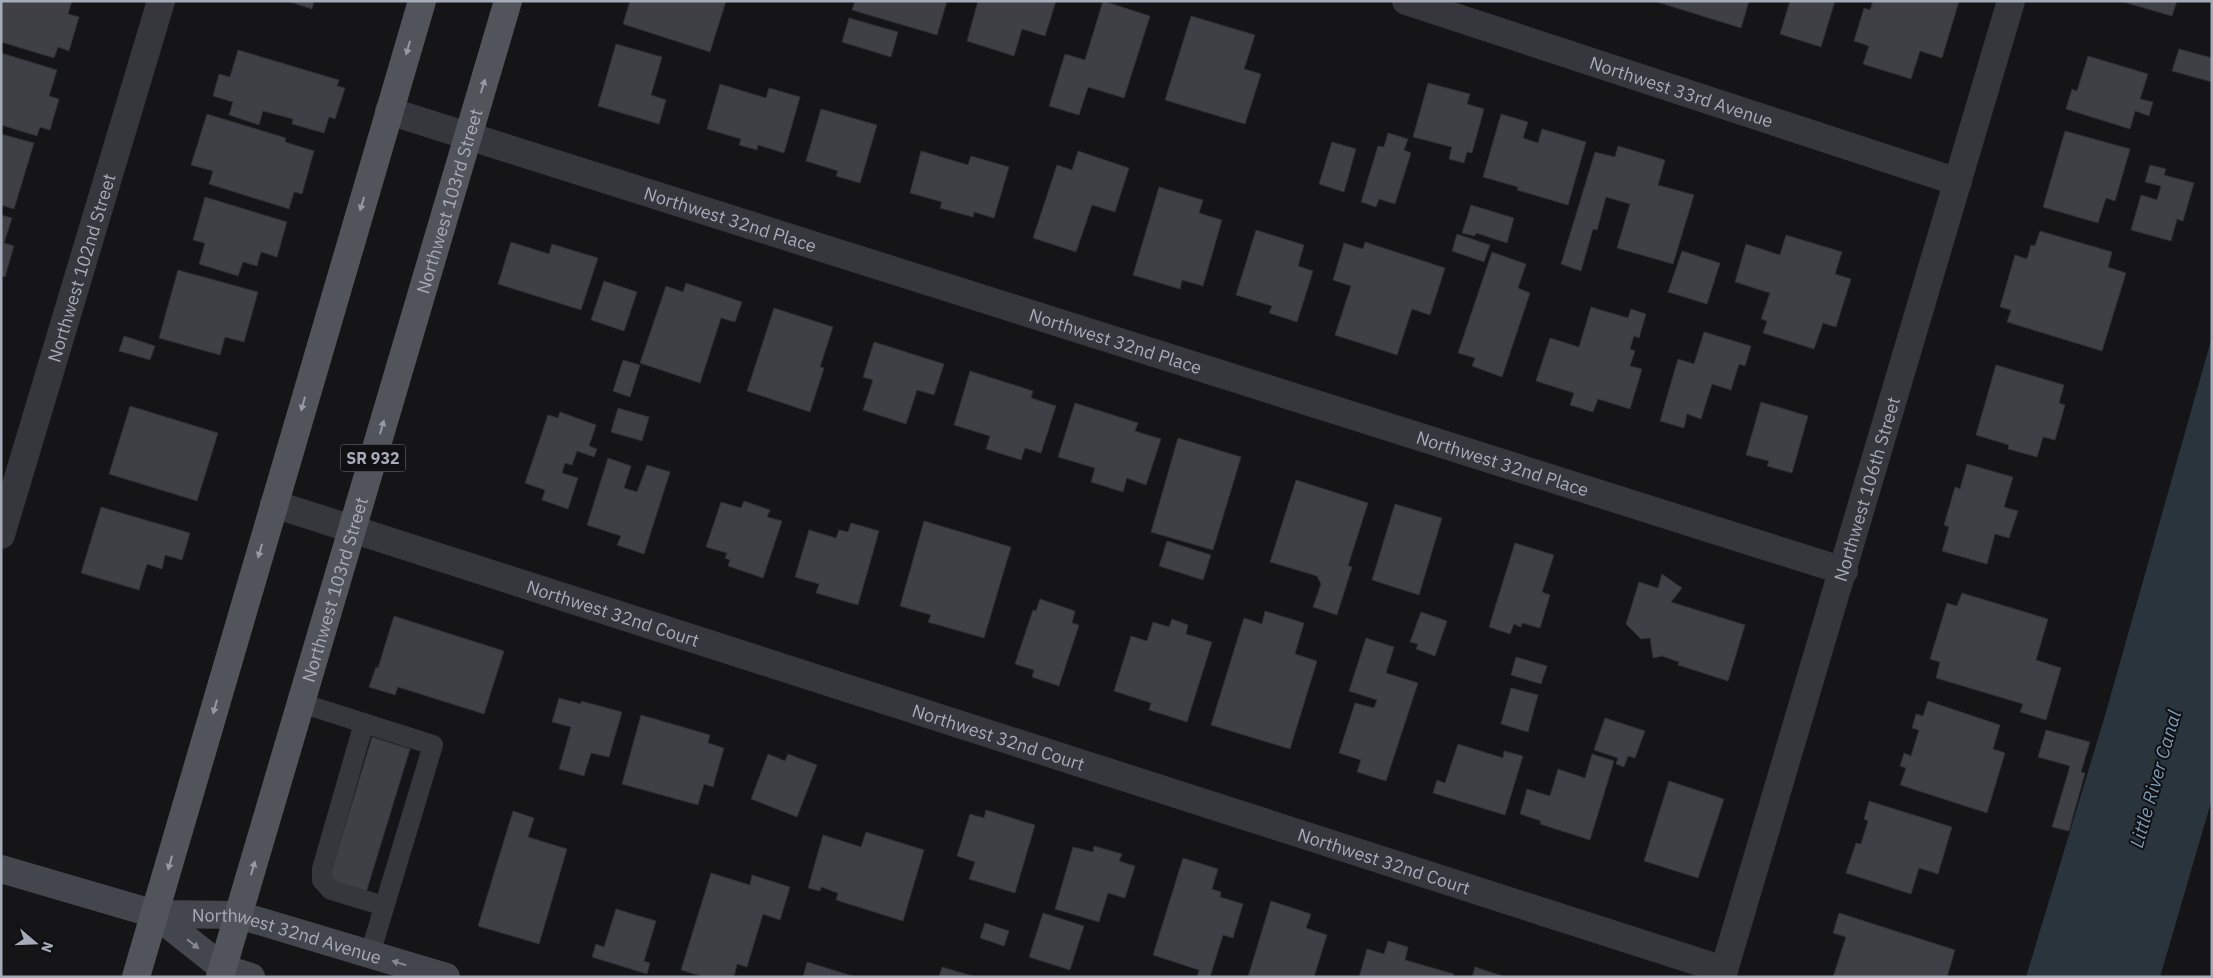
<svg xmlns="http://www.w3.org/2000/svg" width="2213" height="978" viewBox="0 0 2213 978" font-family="'IBM Plex Sans',sans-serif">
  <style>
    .water { fill: #2a343d }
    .building { fill: #3f4045; stroke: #2f2f34 }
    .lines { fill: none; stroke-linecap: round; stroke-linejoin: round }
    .lane { stroke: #36373d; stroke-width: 20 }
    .street { stroke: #36373d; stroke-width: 28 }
    .secondary { stroke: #44464d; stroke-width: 28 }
    .primary { stroke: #52545c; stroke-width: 28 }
    .oneway { fill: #959aa6 }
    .oneway2 { fill: #848893 }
    .labels { text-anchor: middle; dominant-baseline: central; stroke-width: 4; stroke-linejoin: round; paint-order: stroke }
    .shield { fill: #101012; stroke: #797c87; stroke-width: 1 }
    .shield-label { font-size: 16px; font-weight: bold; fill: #a6abb9 }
    .street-label { font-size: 18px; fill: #a6abb9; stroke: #101012 }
    .water-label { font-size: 19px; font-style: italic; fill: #7a99b7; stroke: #101012 }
  </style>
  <rect width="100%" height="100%" fill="#151517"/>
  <path class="water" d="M2212,337V799L2160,977H2026L2106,712Z"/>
  <g class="building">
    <path d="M1,1H72L68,14L79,17L69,51L58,47L54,58L1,42Z"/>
    <path d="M287,1H314L312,9Z"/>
    <path d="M630,1H726L710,52L623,24Z"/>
    <path d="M855,1H947L937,35L852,10Z"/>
    <path d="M978,1H1056L1045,36L1022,29L1014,56L967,41Z"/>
    <path d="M1103,1L1150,16L1124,98L1088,87L1079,115L1049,106L1065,54L1085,60Z"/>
    <path d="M1654,1H1749L1741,28Z"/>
    <path d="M1790,1H1835L1821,47L1780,34Z"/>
    <path d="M1873,1H1959L1942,58L1920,51L1911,79L1863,64L1869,46L1854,41L1864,8L1870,10Z"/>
    <path d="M2120,1H2177L2172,16Z"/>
    <path d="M1191,16L1255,35L1244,69L1261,74L1245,124L1165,100Z"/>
    <path d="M849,18L898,32L891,57L842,42Z"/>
    <path d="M616,44L662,57L651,95L666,100L659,124L598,106Z"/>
    <path d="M2179,49L2212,58V82L2172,71Z"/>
    <path d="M238,50L339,80L337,86L345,88L335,119L329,117L324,133L292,124L293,119L263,111L259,125L229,115L233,102L213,96L219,74L230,77Z"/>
    <path d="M1,53L57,70L49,96L59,99L50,130L40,127L37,136L1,125Z"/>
    <path d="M2088,56L2148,74L2140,99L2153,102L2149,116L2135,111L2130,129L2066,109L2072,89L2077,91Z"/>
    <path d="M1428,83L1470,94L1467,104L1484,109L1472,153L1467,152L1464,163L1449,159L1452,147L1413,137Z"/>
    <path d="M720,84L766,98L769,88L800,97L784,153L758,145L757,150L739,145L741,139L707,129Z"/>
    <path d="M821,109L877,125L860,183L836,176L838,171L806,161Z"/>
    <path d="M207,114L286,138L285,142L314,151L302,194L294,192L289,209L209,184L213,171L191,165Z"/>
    <path d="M1501,114L1528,122L1523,138L1538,143L1542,129L1586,142L1568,205L1517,190L1518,187L1483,177Z"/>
    <path d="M2065,131L2130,149L2115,201L2106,198L2098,223L2043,207Z"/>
    <path d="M1388,133L1408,139L1404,150L1411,153L1395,204L1379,199L1376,207L1361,202L1378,146L1384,147Z"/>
    <path d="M1,134L34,143L14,209L1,205Z"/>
    <path d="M1332,142L1356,149L1344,192L1319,184Z"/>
    <path d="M1618,146L1665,160L1658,185L1694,195L1673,264L1617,248L1630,204L1606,197L1597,230L1593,229L1581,271L1561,264L1595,152L1615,157Z"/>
    <path d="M921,151L968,165L971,156L1009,167L994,218L974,212L973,217L940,208L942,202L910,193Z"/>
    <path d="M1078,151L1129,168L1115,212L1092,205L1076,252L1033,238L1057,165L1072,170Z"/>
    <path d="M2150,165L2166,169L2164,175L2194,183L2183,221L2177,219L2171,241L2131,230L2141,195L2157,200L2161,186L2145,182Z"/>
    <path d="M1159,187L1203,200L1199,213L1222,220L1203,286L1182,280L1180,289L1133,275Z"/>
    <path d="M205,197L287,222L277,257L261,252L257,266L243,262L238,276L199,264L205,243L193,240Z"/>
    <path d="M1471,205L1514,218L1507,243L1476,233L1475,236L1462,233Z"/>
    <path d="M1,215L12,218L4,243L14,246L5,277L1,276Z"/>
    <path d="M1256,230L1304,245L1298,266L1313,271L1297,322L1269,313L1272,306L1236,295Z"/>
    <path d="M2040,231L2112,252L2108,267L2126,273L2102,351L2007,322L2011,310L2000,307L2015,255L2027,259L2031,245L2035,246Z"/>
    <path d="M1457,234L1490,245L1484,262L1452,251Z"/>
    <path d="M1786,235L1842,252L1835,274L1851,279L1836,327L1823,323L1814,349L1763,333L1767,321L1761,319L1770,293L1735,282L1746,244L1780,255Z"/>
    <path d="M511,242L549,254L552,244L598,258L581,310L498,284Z"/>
    <path d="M1365,242L1445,268L1430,315L1412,309L1397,355L1335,335L1351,286L1333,280L1344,243L1363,249Z"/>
    <path d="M1682,251L1720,263L1707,304L1668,292Z"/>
    <path d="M1492,252L1526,264L1518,288L1530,293L1502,377L1472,366L1475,358L1458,353Z"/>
    <path d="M178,270L258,292L244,342L225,337L220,355L159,338Z"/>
    <path d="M604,281L637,292L624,331L591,320Z"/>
    <path d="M686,283L742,302L735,322L721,318L700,383L640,363L666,286L683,292Z"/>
    <path d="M1591,307L1628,318L1631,309L1646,314L1639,338L1634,336L1630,349L1635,351L1630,366L1642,369L1630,409L1598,399L1593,412L1570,405L1574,393L1536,381L1550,338L1579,347Z"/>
    <path d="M774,308L833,327L820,367L824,368L810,412L747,391Z"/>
    <path d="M1704,332L1751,346L1745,366L1739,364L1731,390L1712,384L1701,419L1687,414L1684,428L1660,421L1678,359L1694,364Z"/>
    <path d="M124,336L155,346L150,360L119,351Z"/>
    <path d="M874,342L944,364L934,395L917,390L906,424L863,410L873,380L863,377Z"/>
    <path d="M623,360L640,365L630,397L613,391Z"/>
    <path d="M1996,365L2064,385L2059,403L2065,405L2055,440L2043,437L2037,457L2008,449L2009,445L1976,435Z"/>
    <path d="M970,371L1033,391L1031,398L1056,406L1041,453L1025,448L1021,460L986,449L990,436L954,425Z"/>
    <path d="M1761,402L1808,416L1792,473L1767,466L1769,461L1746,455Z"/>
    <path d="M1075,403L1138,423L1135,431L1161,439L1146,485L1127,478L1123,492L1091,482L1095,468L1058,457Z"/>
    <path d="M130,406L218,433L197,501L109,474Z"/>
    <path d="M618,408L649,417L642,441L611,432Z"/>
    <path d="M560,412L596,425L589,446L597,449L594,457L577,451L572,465L565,463L562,473L578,478L568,509L542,500L545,490L525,483L548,415L558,418Z"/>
    <path d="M1178,438L1241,457L1213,550L1151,532Z"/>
    <path d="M608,458L631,466L624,488L637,492L647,465L670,472L644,554L617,545L621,536L587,525Z"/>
    <path d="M1967,464L2013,477L2004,507L2018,511L2009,538L1995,534L1987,564L1942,551L1949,527L1944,525L1955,487L1960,489Z"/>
    <path d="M1296,480L1368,503L1348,566L1352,567L1337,615L1313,607L1321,584L1317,576L1270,562Z"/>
    <path d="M744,501L770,510L767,517L782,521L763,578L728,566L730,560L725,558L727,553L706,547L721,502L741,508Z"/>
    <path d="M1395,504L1442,518L1419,595L1372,580Z"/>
    <path d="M101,507L190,533L182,560L165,555L162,569L147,564L139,590L81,573Z"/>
    <path d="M924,521L1011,547L984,638L928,622L931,615L900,606Z"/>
    <path d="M851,523L879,531L858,605L816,593L819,584L795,577L809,530L836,538L839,530L848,532Z"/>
    <path d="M1167,541L1211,555L1203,580L1159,566Z"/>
    <path d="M1515,543L1554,555L1542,592L1550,595L1540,628L1522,623L1521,627L1514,624L1510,634L1489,627Z"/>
    <path d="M1662,574L1682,588L1671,602L1745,625L1728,681L1678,665L1679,662L1662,656L1653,658L1650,638L1641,639L1626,624L1639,582L1658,588Z"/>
    <path d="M1962,593L2048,619L2036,660L2061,668L2046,720L2020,712L2023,704L1936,678L1940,662L1930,659L1947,603L1957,606Z"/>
    <path d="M1040,599L1075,611L1072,623L1079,625L1059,686L1032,677L1034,670L1015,664L1033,610L1036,611Z"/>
    <path d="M1265,611L1304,623L1295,654L1317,661L1290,749L1211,725L1244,618L1262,624Z"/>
    <path d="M1421,612L1447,621L1435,656L1416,649L1418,644L1410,642Z"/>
    <path d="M394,616L504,651L484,714L398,687L395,695L369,687L376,667L378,668Z"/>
    <path d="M1172,619L1188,625L1186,634L1212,642L1187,722L1149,710L1151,703L1114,691L1131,636L1147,641L1153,622L1169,627Z"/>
    <path d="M1366,638L1394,647L1386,673L1418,683L1386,781L1357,772L1361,760L1339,753L1355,703L1374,708L1377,700L1349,691Z"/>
    <path d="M1516,657L1547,666L1541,684L1511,675Z"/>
    <path d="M1511,688L1538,695L1528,732L1501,724Z"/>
    <path d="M559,698L581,704V701L622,712L609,757L591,753L584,776L559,769L571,727L552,722Z"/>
    <path d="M1928,701L2000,725L1993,749L2005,753L1987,813L1900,785L1906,768L1900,766L1904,753L1911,756L1919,730L1912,728L1916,714L1923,716Z"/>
    <path d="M641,715L710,735L708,743L724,748L713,787L704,784L698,805L622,784Z"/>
    <path d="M1605,718L1645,731L1635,758L1628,756L1624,767L1616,764L1618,758L1594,750Z"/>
    <path d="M2046,730L2090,742L2081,772L2085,773L2069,831L2052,827L2070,766L2038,757Z"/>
    <path d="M372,737L410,749L366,893L328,882Z"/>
    <path d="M1458,744L1503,758L1504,751L1523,756L1505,815L1433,793L1437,780L1445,783Z"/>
    <path d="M768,754L785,761L788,754L817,765L797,817L751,799Z"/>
    <path d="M1592,754L1614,761L1590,840L1540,824L1541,821L1520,814L1527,789L1550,796L1558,769L1585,778Z"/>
    <path d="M1669,781L1724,799L1698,878L1644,861Z"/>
    <path d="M1869,801L1952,827L1938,874L1919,868L1911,894L1846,873L1856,843L1861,844L1868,821L1864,819Z"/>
    <path d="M986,810L1035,825L1015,893L969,879L975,862L957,856L970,814L984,818Z"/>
    <path d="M513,811L534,818L528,837L567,849L539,944L478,926Z"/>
    <path d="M866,832L924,850L903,921L836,900L838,893L821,887L820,891L808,888L823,835L861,847Z"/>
    <path d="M1094,846L1122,854L1119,861L1135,866L1125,898L1108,893L1099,922L1055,909L1073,847L1093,852Z"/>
    <path d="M1183,858L1218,869L1212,889L1221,892L1220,897L1243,904L1233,938L1223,935L1210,977H1197L1199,970L1153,955Z"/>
    <path d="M711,873L750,885L752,875L790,887L780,920L763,914L747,967L737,964L734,977H704L681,970Z"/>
    <path d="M1271,901L1311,914L1306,928L1327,935L1314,977H1248Z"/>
    <path d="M616,909L656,921L644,961L650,963L647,974L592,957L596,944L604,947Z"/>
    <path d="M1043,913L1084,926L1070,970L1029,957Z"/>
    <path d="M1839,913L1955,950L1947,977H1833L1846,937L1833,933Z"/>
    <path d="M985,923L1009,931L1004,946L980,938Z"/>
    <path d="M1388,941L1408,947L1405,960L1454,974L1453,977H1359L1367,949L1384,954Z"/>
    <path d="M807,962L856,977H803Z"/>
    <path d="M942,967L976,977H939Z"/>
    <path d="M1475,967L1506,977H1472Z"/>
  </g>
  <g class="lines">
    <g class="lane">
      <path d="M301,703L433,745L370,954"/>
      <path d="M364,723L322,869V880L331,890L384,906"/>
    </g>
    <g class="street">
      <path id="s1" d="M1406,1L1958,182"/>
      <path id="s2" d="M389,111L1844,571"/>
      <path id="s3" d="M274,504L1724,970"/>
      <path id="s4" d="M1,535L161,1"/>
      <path id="s5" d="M1722,977L2011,1"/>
    </g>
    <g class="secondary">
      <path id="s6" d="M1,869L155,914L239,915L446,977"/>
      <path d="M155,914L223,968L251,977"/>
    </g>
    <g class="primary">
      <path d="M136,977L422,1"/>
      <path id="s7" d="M220,977L508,1"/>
    </g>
  </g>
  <defs><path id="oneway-solid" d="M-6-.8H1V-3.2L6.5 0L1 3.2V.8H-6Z" transform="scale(1.25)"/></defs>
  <g class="oneway">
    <use href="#oneway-solid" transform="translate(408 48) rotate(106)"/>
    <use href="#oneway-solid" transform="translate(483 86) rotate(-73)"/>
    <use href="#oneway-solid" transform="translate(362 204) rotate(106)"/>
    <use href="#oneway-solid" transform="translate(303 404) rotate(106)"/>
    <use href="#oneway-solid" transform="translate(382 427) rotate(-74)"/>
    <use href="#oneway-solid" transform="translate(260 551) rotate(106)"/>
    <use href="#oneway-solid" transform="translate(215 707) rotate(106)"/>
    <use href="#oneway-solid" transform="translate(170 863) rotate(106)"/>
    <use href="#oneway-solid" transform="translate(253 868) rotate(-74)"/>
  </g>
  <g class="oneway2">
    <use href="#oneway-solid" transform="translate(193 944) rotate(38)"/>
    <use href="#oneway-solid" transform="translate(399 963) rotate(-163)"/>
  </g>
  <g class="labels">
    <rect class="shield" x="340.5" y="444.5" width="65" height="27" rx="4"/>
    <g class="shield-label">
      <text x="373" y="458">SR 932</text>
    </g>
    <g class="street-label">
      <text stroke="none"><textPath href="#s1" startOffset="290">Northwest 33rd Avenue</textPath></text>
      <text stroke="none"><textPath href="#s7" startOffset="809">Northwest 103rd Street</textPath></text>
      <text stroke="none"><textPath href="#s2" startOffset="358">Northwest 32nd Place</textPath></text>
      <text stroke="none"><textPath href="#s4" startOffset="279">Northwest 102nd Street</textPath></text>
      <text stroke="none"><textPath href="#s2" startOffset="762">Northwest 32nd Place</textPath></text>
      <text stroke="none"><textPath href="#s2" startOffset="1168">Northwest 32nd Place</textPath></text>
      <text stroke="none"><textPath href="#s5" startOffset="509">Northwest 106th Street</textPath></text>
      <text stroke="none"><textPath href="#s7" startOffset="404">Northwest 103rd Street</textPath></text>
      <text stroke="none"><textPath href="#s3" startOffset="356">Northwest 32nd Court</textPath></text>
      <text stroke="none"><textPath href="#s3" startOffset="761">Northwest 32nd Court</textPath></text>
      <text stroke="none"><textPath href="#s3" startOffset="1166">Northwest 32nd Court</textPath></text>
      <text stroke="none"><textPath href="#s6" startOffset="295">Northwest 32nd Avenue</textPath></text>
    </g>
    <g class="water-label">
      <text transform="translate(2155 779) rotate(-74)">Little River Canal</text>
    </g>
  </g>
  <rect width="2213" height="978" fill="none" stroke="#a6abb9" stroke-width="5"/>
  <g transform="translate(35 943) rotate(109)" stroke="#101012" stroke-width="4" paint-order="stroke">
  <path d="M0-4L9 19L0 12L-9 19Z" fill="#a6abb9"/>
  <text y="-8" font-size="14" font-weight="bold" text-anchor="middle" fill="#a6abb9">N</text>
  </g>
</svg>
